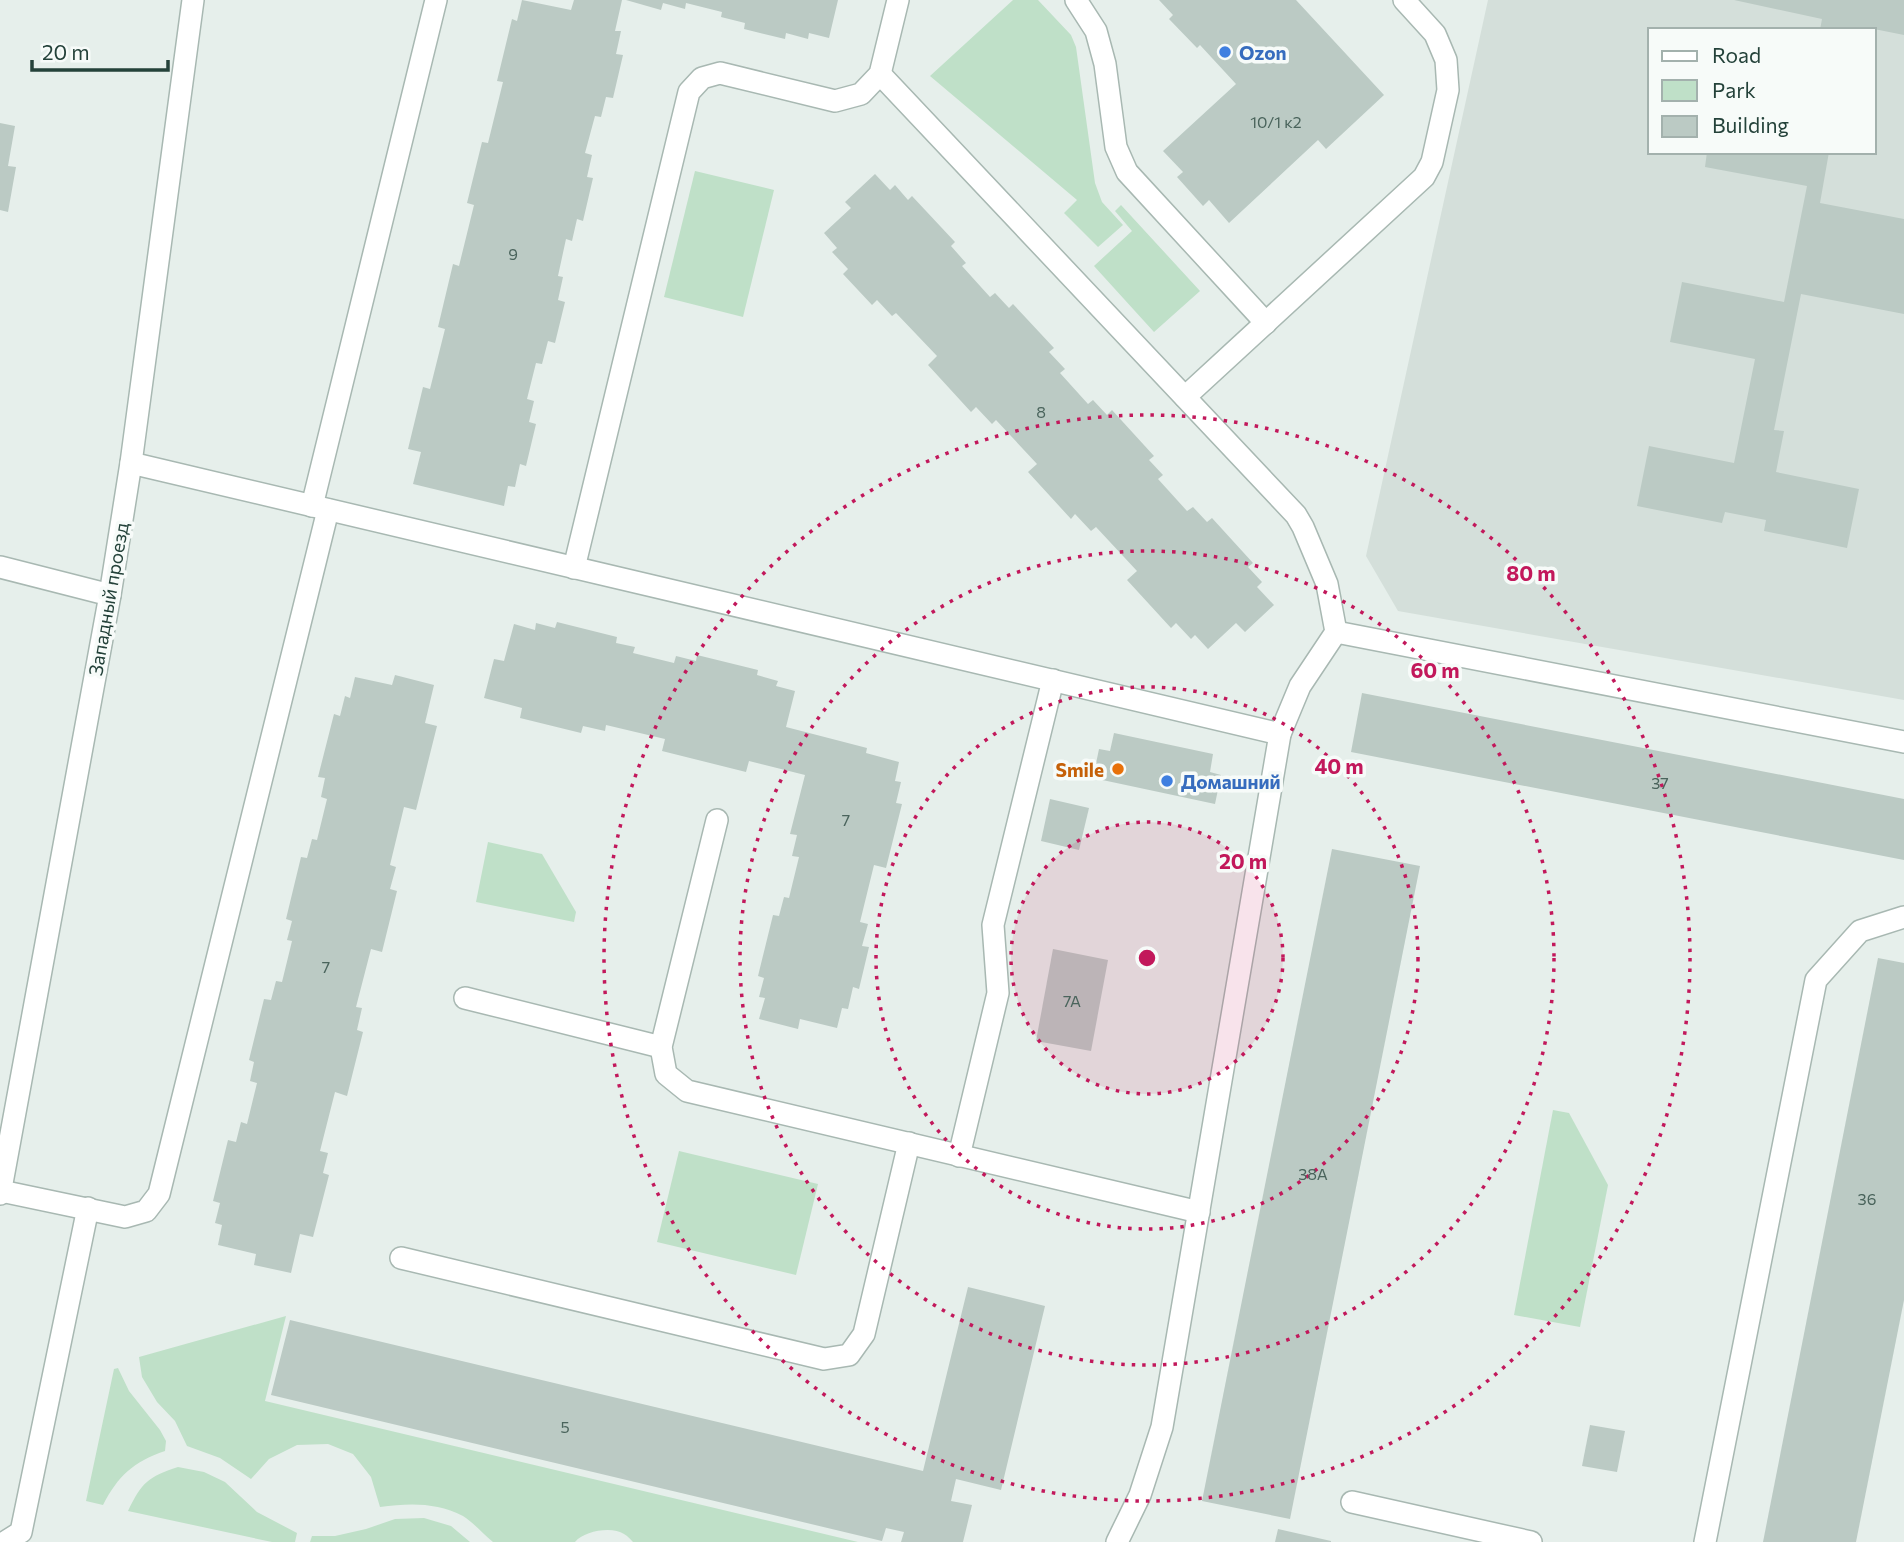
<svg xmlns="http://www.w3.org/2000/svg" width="1904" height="1542" viewBox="0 0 1904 1542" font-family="Commissioner,sans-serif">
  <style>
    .built { fill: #d4dfda; fill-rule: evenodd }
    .green { fill: #bfe0c8 }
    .building { fill: #bbcac4 }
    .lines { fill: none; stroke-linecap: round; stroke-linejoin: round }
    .lane-casing { stroke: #a8b8b2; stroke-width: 24 }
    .street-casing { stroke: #a8b8b2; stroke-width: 24 }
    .lane { stroke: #fff; stroke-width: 21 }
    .street { stroke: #fff; stroke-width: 21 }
    .ring { fill: none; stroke: #c2185b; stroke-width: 3.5; stroke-dasharray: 3.5 7 }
    .shop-dot { fill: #3f7fe0; stroke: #f7fbf9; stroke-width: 2.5 }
    .food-dot { fill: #e8710a; stroke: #f7fbf9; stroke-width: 2.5 }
    .labels { text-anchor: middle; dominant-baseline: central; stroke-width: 7; stroke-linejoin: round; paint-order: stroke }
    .number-label { font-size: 16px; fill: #4a645c }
    .shop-label { font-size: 19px; font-weight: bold; fill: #366cbe; stroke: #f7fbf9; text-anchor: start }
    .street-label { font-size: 19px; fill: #24423a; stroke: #f7fbf9 }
    .food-label { font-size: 19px; font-weight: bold; fill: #c56008; stroke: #f7fbf9; text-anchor: end }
    .centre { fill: #c2185b; stroke: #f7fbf9; stroke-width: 3.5 }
    .ring-label { font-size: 21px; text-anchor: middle; font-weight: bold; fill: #c2185b; stroke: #f7fbf9; stroke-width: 7; stroke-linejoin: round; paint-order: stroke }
  </style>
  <rect width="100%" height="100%" fill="#e6efeb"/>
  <path class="built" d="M1488,0H1904V700L1398,611L1366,556ZM1650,30H1874V152H1650Z"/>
  <g class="green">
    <path d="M1013,0H1038L1071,35L1076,47L1095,183L1102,202L1123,225L1098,247L1064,213L1077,200L930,76Z"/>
    <path d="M695,171L774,190L743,317L664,297Z"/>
    <path d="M1121,205L1200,291L1154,332L1094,266L1132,231L1115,211Z"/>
    <path d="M488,842L542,854L576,912L574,922L476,902Z"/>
    <path d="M1553,1110L1569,1113L1608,1185L1580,1327L1514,1315Z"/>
    <path d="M679,1151L818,1184L796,1275L657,1242Z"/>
    <path d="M286,1316L265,1401L858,1542H633C630,1539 628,1536 624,1534C612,1526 584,1531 575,1542H493C483,1534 474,1523 463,1516C436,1502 409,1503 380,1507L371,1477L353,1454L328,1444L297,1445L269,1459L251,1479L220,1458L187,1446L175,1421L157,1402L142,1377L139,1357Z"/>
    <path d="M118,1368L129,1391L160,1430L166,1441L165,1451C133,1462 118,1476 103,1505L86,1501L114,1369Z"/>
    <path d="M178,1467L204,1472L225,1482L257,1512L297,1533L295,1542H272L128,1511C142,1482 148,1477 178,1467Z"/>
    <path d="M424,1518L451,1526L470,1542H310L312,1536H335L366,1529L395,1519Z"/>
  </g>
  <g class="building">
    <path d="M522,0L571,10L574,0H622L615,31H621L616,54L623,55L613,98L606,97L601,117L595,116L585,153L592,155L587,177L593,178L583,221L577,219L572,241L566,239L558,276L563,277L558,300L565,302L555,343L548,341L542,364L536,363L527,399L534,401L529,422L536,424L526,466L520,464L515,487L508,486L504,506L413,484L421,452L408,449L423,387L430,389L445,329L438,327L453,264L459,266L474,205L467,203L482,142L488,143L503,82L497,81L512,19L517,21Z"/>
    <path d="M626,0H838L829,38L809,33L808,39L786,33L785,39L744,29L745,23L721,17L722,12L686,3L685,9L663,3L661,10Z"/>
    <path d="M1159,0H1296L1384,95L1326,149L1318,140L1229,223L1209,200L1203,206L1177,177L1183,172L1163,151L1236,84L1200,45L1197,48L1169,19L1173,15Z"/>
    <path d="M1734,0H1904V35L1864,27V30H1820L1822,19Z"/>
    <path d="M0,123L15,126L8,166L16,167L8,212L0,210Z"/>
    <path d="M1707,152H1829L1820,203L1904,219V314L1801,294L1774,430L1784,431L1776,472L1859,489L1847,548L1764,531L1766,520L1725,512L1722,523L1637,506L1649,446L1734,463L1755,359L1670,342L1682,282L1784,302L1807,186L1705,167Z"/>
    <path d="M875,174L890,190L895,185L908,200L912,196L955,242L951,246L966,263L962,266L990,297L995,293L1009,308L1013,304L1054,348L1049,352L1065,369L1060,373L1088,404L1093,400L1107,415L1112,410L1154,456L1149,460L1163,475L1158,479L1187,511L1193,507L1207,522L1212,518L1253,563L1248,567L1262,582L1257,587L1274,605L1245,632L1236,623L1208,649L1195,635L1191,639L1176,623L1171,628L1127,580L1137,571L1096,527L1091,531L1075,514L1071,519L1028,472L1037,464L996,420L992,424L976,407L971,412L928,365L937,356L896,313L892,316L877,300L872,305L843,274L848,269L832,252L837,248L824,233L851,208L845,202Z"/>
    <path d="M557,622L617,637L616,643L635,647L633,653L674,663L676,656L696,661L697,655L758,670L757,675L778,681L776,686L795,691L786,727L867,748L866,753L899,762L895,781L901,782L896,803L902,804L886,868L874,865L860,922L868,924L862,946L869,947L859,989L853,987L848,1009L842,1008L837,1028L800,1019L798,1029L759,1019L765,998L759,997L764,978L758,976L773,915L779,916L784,897L789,898L799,857L792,856L797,835L790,834L805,775L749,761L746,772L662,751L665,739L606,725L605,731L583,726L581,733L520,718L522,708L484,698L494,659L504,661L514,624L535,630L536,623L555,628Z"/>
    <path d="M395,675L434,685L425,723L437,726L416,810L404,807L390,865L396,867L390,889L397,891L382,952L371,949L356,1007L362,1008L357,1030L363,1032L347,1096L335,1092L320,1151L328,1153L323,1173L329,1175L313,1237L300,1234L291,1273L254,1265L256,1254L218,1245L222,1225L215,1223L220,1203L213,1201L228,1140L236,1142L241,1122L247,1124L257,1083L250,1081L254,1062L249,1060L264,999L271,1000L276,981L282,982L292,941L287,940L292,921L286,919L301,857L307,858L312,839L317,840L327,799L321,797L325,778L318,777L334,714L340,716L345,696L350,698L355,677L392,685Z"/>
    <path d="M1362,693L1904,799V860L1351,752Z"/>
    <path d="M1114,733L1213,754L1210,772L1221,775L1215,804L1093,778L1099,749L1110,751Z"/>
    <path d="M1050,799L1089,808L1079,850L1041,841Z"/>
    <path d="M1332,849L1420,866L1290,1519L1202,1501Z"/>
    <path d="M1053,949L1108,960L1091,1051L1036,1041Z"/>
    <path d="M1878,958L1904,963V1300L1856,1542H1763Z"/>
    <path d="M968,1287L1045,1306L1001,1490L956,1479L951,1501L972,1505L963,1542H901L904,1532L886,1528L882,1541L271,1395L290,1320L923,1471Z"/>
    <path d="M1590,1425L1625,1431L1617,1472L1582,1466Z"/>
    <path d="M1278,1529L1331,1541V1542H1275Z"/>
  </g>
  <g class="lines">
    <g class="lane-casing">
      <g id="lane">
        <path d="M1076,0L1096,31L1105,64L1116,147L1127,172L1266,323"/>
        <path d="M880,74L1296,515L1303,527L1327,584L1336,632L1300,686L1280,734L1162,1427L1140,1495L1117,1542"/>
        <path d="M1185,397L1424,177L1432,162L1448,90L1446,60L1435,34L1404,0"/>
        <path d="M131,463L1280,734"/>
        <path d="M312,506L436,0"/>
        <path d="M0,567L110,595"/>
        <path d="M574,568L689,92L702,78L720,73L835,101L861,94L880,74L898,0"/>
        <path d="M1336,632L1904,742"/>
        <path d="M717,820L661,1047L666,1074L687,1091L1199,1212"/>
        <path d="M465,998L661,1047"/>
        <path d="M959,1156L998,993L993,925L1053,680"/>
        <path d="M1,1191L125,1217L146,1211L159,1194L328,510"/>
        <path d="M401,1258L824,1359L849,1355L864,1334L909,1143"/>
        <path d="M1352,1502L1531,1542"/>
        <path d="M5,1542L21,1532L88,1208"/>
        <path d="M1705,1542L1816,980L1860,931L1904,917"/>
      </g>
    </g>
    <g class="street-casing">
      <path id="street" d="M0,1194L110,595L131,463L193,0"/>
    </g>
    <use href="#lane" class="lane"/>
    <use href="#street" class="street"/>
  </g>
  <circle cx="1147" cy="958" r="136" fill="#c2185b" fill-opacity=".12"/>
  <g class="ring">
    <circle cx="1147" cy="958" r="136"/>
    <circle cx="1147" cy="958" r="271"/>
    <circle cx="1147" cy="958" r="407"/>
    <circle cx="1147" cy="958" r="543"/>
  </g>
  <g class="shop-dot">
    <circle cx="1225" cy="52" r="7"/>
    <circle cx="1167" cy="781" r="7"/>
  </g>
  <circle class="food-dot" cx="1118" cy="769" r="7"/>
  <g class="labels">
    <g class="number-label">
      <text x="1276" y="121">10/1 к2</text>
      <text x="513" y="253">9</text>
      <text x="1041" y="411">8</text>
      <text x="1660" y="782">37</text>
      <text x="846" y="819">7</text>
      <text x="326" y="966">7</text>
      <text x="1072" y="1000">7А</text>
      <text x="1313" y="1173">38А</text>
      <text x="1867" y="1198">36</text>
      <text x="565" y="1426">5</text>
    </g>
    <g class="shop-label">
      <text x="1239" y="52">Ozon</text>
      <text x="1181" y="781">Домашний</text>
    </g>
    <g class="street-label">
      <text transform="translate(108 599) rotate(-80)">Западный проезд</text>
    </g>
    <g class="food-label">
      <text x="1104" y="769">Smile</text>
    </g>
  </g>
  <circle cx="1147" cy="958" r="10" class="centre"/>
  <g class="ring-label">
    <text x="1531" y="581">80 m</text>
    <text x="1435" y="678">60 m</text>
    <text x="1339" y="774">40 m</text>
    <text x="1243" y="869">20 m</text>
  </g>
  <rect x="1648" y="28" width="228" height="126" fill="#f7fbf9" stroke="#a3b1ad" stroke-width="2"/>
  <rect x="1662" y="51" width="35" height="10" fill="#ffffff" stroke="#a3b1ad" stroke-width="2"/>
  <text x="1712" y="63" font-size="21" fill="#24423a">Road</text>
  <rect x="1662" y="80" width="35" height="21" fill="#bfe0c8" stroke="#a3b1ad" stroke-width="2"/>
  <text x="1712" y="98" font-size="21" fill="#24423a">Park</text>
  <rect x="1662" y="116" width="35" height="21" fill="#bbcac4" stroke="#a3b1ad" stroke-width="2"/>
  <text x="1712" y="133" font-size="21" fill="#24423a">Building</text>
  <path d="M32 60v10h136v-10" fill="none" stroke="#24423a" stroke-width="3.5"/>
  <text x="42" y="60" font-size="21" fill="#24423a" stroke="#f7fbf9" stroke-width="5" paint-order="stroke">20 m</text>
</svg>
